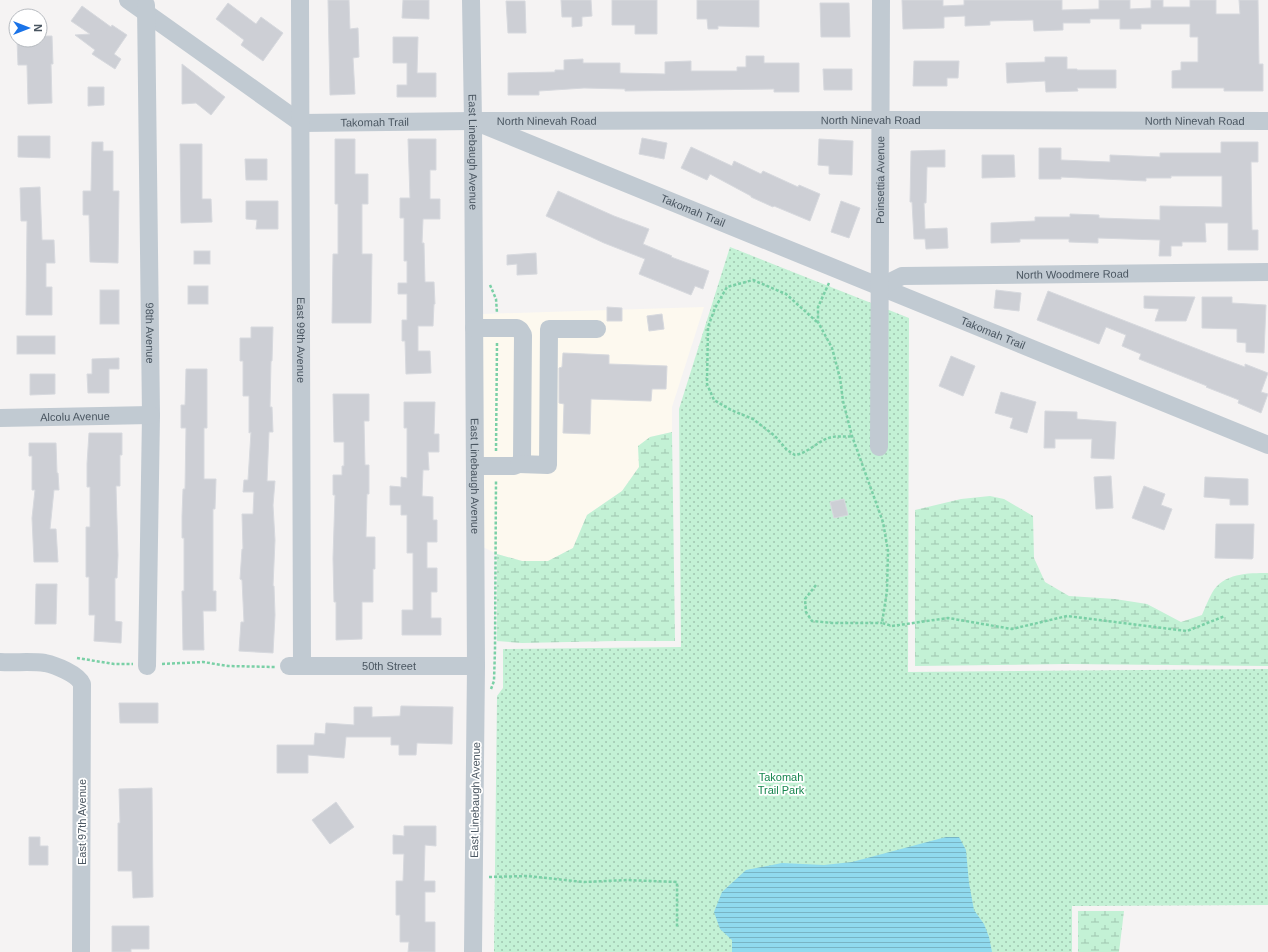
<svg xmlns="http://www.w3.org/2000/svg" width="1268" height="952" viewBox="0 0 1268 952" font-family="Arial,sans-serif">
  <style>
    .commercial { fill: #fdf9ef }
    .wetland { fill: url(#wetland-marsh) }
    .park { fill: url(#park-dots) }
    .water { fill: url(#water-rules) }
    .building { fill: #cdcfd5; stroke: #d7d9de }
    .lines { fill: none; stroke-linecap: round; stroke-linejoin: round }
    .path { stroke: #7ad0a6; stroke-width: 2.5; stroke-dasharray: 3 2; stroke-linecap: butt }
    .minor { stroke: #c1cad2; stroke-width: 18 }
    .labels { text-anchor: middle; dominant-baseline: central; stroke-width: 3.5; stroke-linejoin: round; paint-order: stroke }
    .street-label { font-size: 11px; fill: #4a5661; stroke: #fff }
    .park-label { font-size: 11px; fill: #17864f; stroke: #fff }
  </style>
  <defs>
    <pattern id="wetland-marsh" width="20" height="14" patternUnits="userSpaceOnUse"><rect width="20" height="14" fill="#c3f1d5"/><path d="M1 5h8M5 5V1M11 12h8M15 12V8" fill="none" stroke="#a0c6b0"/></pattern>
    <pattern id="park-dots" width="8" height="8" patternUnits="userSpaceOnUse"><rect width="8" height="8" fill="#c3f1d5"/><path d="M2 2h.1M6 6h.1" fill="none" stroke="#a0c6b0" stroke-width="1.8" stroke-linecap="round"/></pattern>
    <pattern id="water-rules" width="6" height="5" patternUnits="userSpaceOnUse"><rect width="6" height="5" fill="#90daee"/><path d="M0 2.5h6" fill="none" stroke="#78b4c4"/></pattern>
  </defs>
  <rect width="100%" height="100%" fill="#f5f3f3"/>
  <path class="commercial" d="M704,307L672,407V432L650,437L639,467L622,491L587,515L573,548L548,561H522L497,554L483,547L482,314Z"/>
  <g class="wetland">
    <path d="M672,432L675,641H615L522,643L497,641V554L522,561H548L573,548L587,515L622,491L639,467L638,446L650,437Z"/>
    <path d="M990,496L1004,499L1033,516L1034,558L1045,582L1069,596L1115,599L1147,604L1181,622L1202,615C1205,608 1208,600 1212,593C1223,573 1248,573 1268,573V666L1067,664L915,666V510L961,499Z"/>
    <path d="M1078,911H1124L1119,952H1078Z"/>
  </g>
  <path class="park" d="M730,247L909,318L908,672L1268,669V905L1072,906V952H494L497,696L503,688V649L681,647L679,409Z"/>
  <path class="water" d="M946,837H959L966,850L969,883L974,910L984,924L989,937L992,952H732V940L720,929L714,912L722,892L746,870L782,863L824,865L852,862Z"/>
  <g class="building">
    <path d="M328,0H349L350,29L358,28L359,57L353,58L355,94L330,95Z"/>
    <path d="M403,0H429V19L402,18Z"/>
    <path d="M561,0H591L592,16L582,17V26L572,27V17H562Z"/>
    <path d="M612,0H657V34H635V25H612Z"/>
    <path d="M697,0H759V27L718,26V29H708L707,19H697Z"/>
    <path d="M902,0H943V6L964,5V0H1062V10L1099,9V0H1130V9L1151,8V0H1163V7H1190V0H1216V14H1240L1239,0H1258L1259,64H1263V91H1224V88H1172V71L1181,70V62H1198V37H1190V24H1141V29H1120V19H1090V23H1063V30L1034,31L1033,20L990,21V25L965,26V16L944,17V28L903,29Z"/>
    <path d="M506,1H525L526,33H508Z"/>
    <path d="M228,3L256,24L261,17L283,33L263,61L241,45L244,40L216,19Z"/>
    <path d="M820,3H849L850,37H821Z"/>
    <path d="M82,6L111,27L112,25L127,35L114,54L121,59L115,69L92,54L95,50L75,35L90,34L71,21Z"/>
    <path d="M40,36H52L53,64H51L52,103L28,104L27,65H18L17,40H40Z"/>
    <path d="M393,37H418L417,73H436V97H397V85H407V63H393Z"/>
    <path d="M746,56H764V63H799V92H774V89L625,91V89L584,88L539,91V95H508V73L555,72V70H564V60L583,59V63H620V73L665,74V62L691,61V71H737V67H746Z"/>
    <path d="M1045,57H1067V69H1077V70H1116V88H1077L1078,91L1046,92L1045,81L1007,83L1006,63L1045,62Z"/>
    <path d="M914,61H959L958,78H947V86H913Z"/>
    <path d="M182,64L225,97L211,115L196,103L182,104Z"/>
    <path d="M823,69H852V90H824Z"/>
    <path d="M88,87H104V105L88,106Z"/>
    <path d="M18,136H50V158L18,157Z"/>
    <path d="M642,138L667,143L664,159L639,154Z"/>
    <path d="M335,139H355V174H368V204H362V254H372L371,323H332L333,254H338V204H335Z"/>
    <path d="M408,139H436V170H430V199H440V219H423L422,243H424L425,282H434L435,304H434L433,326H418V351H430L431,373L406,374L405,341H402V320H407V294H398V283H407V261H404V218H400V198H410Z"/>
    <path d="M819,139L853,141L852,175L829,174V166L818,165Z"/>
    <path d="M92,142H103V151H113V191H119L118,263L90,262L89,215H83V191H91Z"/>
    <path d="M1221,142H1258V162H1251L1252,230H1258V250H1228V223H1205L1206,242H1182V246H1171V256H1159L1160,240L1098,238V243L1069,242V239H1020V242L991,243V223L1035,221V217H1070V214L1099,215V218L1160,220V206L1222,207V176H1171V178H1146V181L1061,177V179H1039V148H1061V160L1110,162V155L1160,157V153H1221Z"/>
    <path d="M180,144H202V199H211L212,222L181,223Z"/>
    <path d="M691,147L732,166L734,161L761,174L763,171L798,187L799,185L820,194L810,221L774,206L773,207L751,197V196L710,174L707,180L681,168Z"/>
    <path d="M945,150V167H927L926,203H924L925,229L947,228L948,248L926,249L925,239H914L912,202H910L911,151Z"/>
    <path d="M982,155H1014L1015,177L982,178Z"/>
    <path d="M245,159H267V180H246Z"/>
    <path d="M40,187L42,240H54L55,263H46V287H52V315H26L27,221H21L20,188Z"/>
    <path d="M558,191L614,216L649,229L643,244L672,256L671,257L709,271L703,289L695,286L691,295L639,274L645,259L604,243L546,216Z"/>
    <path d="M246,201H278V229H256L257,220L246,219Z"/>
    <path d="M841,201L860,208L849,238L831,232Z"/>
    <rect x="194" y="251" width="16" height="13"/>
    <path d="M536,253L537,274L517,275V264L507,265V255Z"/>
    <rect x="188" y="286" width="20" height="18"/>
    <rect x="100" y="290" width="19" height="34"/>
    <path d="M996,290L1021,293L1019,311L994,308Z"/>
    <path d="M1048,291L1218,357L1245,367V364L1268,373L1261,392L1268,394L1261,413L1238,403L1239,400L1206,387L1207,386L1139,359L1141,354L1122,346L1126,335L1106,327L1099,344L1037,320Z"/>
    <path d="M1144,296L1195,297L1186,321H1155L1159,309L1144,308Z"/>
    <path d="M1202,297H1232V303L1266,305L1264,353L1246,352V343L1237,342V329L1202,328Z"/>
    <path d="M607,307L622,308V321H607Z"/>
    <path d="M662,314L664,329L649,331L647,316Z"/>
    <path d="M251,327H273L272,361H271L270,407H272L273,432H269L267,481H275L273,505L275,540L273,586H274L275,615L273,653L239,651L241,622H244L242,580L240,579L242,549H243L242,514H253L254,492H243L244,480H248L251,432L249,433V396H243V361H240V338H251Z"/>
    <rect x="17" y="336" width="38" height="18"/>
    <path d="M563,353L609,355V364L667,366L666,389H652L651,401L591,399L590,434L563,433L564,404L559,403V368L562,367Z"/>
    <path d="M951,356L975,366L963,396L939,386Z"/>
    <path d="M119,358V369H109V393H88L87,374H92V359Z"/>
    <path d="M186,369H207V428H204V479H216L215,509H213V591H216V611H203L204,650H183L182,591H184V538H182V516L183,489H185L186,428H181V405H185Z"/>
    <path d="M30,374H55V394L30,395Z"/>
    <path d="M1001,392L1036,402L1027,433L1010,428L1013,418L995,413Z"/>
    <path d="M333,394H369V421H364L365,465H369V494H367L366,537H375V569H373V602H362V639L336,640V602H334L333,558L335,495H333V475H342V466H344V442H334Z"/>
    <path d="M404,402H435L434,434H439V452H428L429,470H423L422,496L433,497V520H437V542H427V568H437V592H431V618H441V635H402V610H413V553H407V515H401V505H390V486L401,487V477L407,478V428H404Z"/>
    <path d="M1045,411L1077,412V419L1116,422L1114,459L1091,458L1092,439H1055V448H1044Z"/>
    <path d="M89,433H122V455H120V486H116L118,555L117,578H115V621L122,622L121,643L94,641L95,615H89V577H86V527H90V487H87V464Z"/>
    <path d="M29,443H56L57,473H58L59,490H54L50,529H56L58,562H34L32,518L35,490H32V456H29Z"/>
    <path d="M1111,476L1113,508L1096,509L1094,477Z"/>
    <path d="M1205,477L1248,479V505H1230V499L1204,497Z"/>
    <path d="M1144,486L1165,494L1161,505L1172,509L1164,530L1132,518Z"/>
    <path d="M844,499L848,515L834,518L830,502Z"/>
    <path d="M1216,524H1254L1253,558L1252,559L1215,558Z"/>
    <path d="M36,584H57L56,624H35Z"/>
    <path d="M119,703H158V723H120Z"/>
    <path d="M401,706L453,707L452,744L417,743L416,755H399V745H391V737H346L344,758L308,755V773H277V745H314L315,733L325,734L326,723L354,725V707H372V717L400,716Z"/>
    <path d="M152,788L153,897L133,898L132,871H118V823H120L119,789Z"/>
    <path d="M336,802L354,827L330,844L312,820Z"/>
    <path d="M404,826H436V846L425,845L424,881H435V892H425V922H435V952H408L409,942H400V915H396V881H403L404,854H393V835L404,836Z"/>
    <path d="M29,837H40V846H48V865H29Z"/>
    <path d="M112,926H149V949H131V952H112Z"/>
  </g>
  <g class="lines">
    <g class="path">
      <path d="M829,283L818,307V322L832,348L840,378L843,401L852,436L883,522L888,551L887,591L882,623L892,626L948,618L1012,629L1067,616L1187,631L1225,616"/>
      <path d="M490,285L496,299L497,313"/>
      <path d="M817,322L786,294L753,280L727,287L715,308L708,327L707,384L714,400L731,410L753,419L775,436L787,450L795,455C809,453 818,440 832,437C838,436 845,437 852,436"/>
      <path d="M496,451L497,342"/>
      <path d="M816,585L805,599L806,612L812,621L832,623H882"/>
      <path d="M77,658L114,664H133"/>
      <path d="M162,664L203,662L228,666L275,667"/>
      <path d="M491,689L494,681L495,649L496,480"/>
      <path d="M489,877L527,876L584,882L627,880L677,882V928"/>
    </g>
    <g class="minor">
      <path id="s1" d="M128,0L301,123L473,121L881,120L1268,121"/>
      <path id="s2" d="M300,0L302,666"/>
      <path id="s3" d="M471,0L473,121L476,666L473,952"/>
      <path id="s4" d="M146,5L151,415L147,666"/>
      <path id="s5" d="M481,124L1268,445"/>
      <path id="s6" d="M880,287L902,276L1268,272"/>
      <path d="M474,328H517L520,330L523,335L522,459L519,464L514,466H475"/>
      <path id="s7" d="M0,418L151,415"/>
      <path id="s8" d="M879,447L881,0"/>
      <path d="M519,464L548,465L549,329H597"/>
      <path d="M0,662C14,663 31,661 45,663C55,665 78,674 82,684L81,952"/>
      <path id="s9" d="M289,666H476"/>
    </g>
  </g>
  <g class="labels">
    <g class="street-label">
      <text stroke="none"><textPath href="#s1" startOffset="782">North Ninevah Road</textPath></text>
      <text stroke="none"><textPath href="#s1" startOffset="458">North Ninevah Road</textPath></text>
      <text stroke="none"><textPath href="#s1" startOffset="1106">North Ninevah Road</textPath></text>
      <text stroke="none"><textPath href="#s1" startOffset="286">Takomah Trail</textPath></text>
      <text stroke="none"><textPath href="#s3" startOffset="152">East Linebaugh Avenue</textPath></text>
      <text stroke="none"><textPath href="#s8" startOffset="267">Poinsettia Avenue</textPath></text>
      <text stroke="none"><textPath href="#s5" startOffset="229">Takomah Trail</textPath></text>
      <text stroke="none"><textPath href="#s6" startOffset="195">North Woodmere Road</textPath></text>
      <text stroke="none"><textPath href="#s4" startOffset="328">98th Avenue</textPath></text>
      <text stroke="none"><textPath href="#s5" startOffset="553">Takomah Trail</textPath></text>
      <text stroke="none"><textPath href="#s2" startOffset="340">East 99th Avenue</textPath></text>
      <text stroke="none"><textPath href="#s7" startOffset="75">Alcolu Avenue</textPath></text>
      <text stroke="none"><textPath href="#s3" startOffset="476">East Linebaugh Avenue</textPath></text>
      <text stroke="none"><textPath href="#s9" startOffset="100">50th Street</textPath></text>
      <text transform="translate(475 800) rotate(-89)">East Linebaugh Avenue</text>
      <text transform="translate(82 822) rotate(-90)">East 97th Avenue</text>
    </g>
    <g class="park-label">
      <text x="781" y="777">Takomah<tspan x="781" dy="13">Trail Park</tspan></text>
    </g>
  </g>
  <g transform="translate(28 28) rotate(90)"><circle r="19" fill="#ffffff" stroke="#b7bbc0"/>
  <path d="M0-3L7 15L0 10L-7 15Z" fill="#1a73e8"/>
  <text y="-6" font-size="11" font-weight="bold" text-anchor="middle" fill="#4a5661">N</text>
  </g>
</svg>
